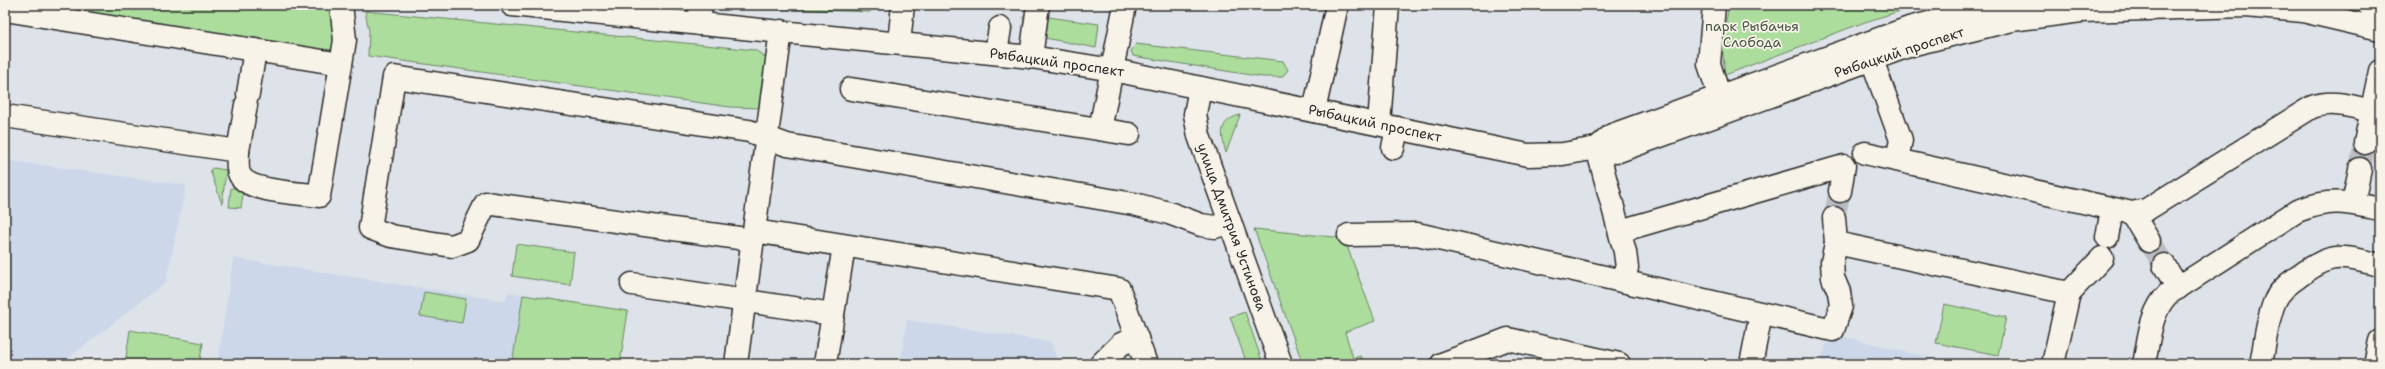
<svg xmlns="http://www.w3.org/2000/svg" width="2385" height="369" viewBox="0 0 2385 369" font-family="'Shantell Sans',sans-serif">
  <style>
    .built { fill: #ccd8e9 }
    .green { fill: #acdd9d; stroke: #6c8464 }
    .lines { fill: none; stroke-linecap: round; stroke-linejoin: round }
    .minor-tunnel { stroke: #babec3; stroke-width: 22; stroke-dasharray: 22 11; stroke-linecap: butt }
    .minor-casing { stroke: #2b2b2b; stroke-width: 25 }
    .minor { stroke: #f7f3e8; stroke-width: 22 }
    .labels { text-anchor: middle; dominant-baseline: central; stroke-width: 3.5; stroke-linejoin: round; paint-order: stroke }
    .park-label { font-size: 14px; fill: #4b5848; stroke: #f7f3e8 }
    .street-label { font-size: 14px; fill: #2b2b2b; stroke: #f7f3e8 }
  </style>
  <rect width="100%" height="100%" fill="#dee3e9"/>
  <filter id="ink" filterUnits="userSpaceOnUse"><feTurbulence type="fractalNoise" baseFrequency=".025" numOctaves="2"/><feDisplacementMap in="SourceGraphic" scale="8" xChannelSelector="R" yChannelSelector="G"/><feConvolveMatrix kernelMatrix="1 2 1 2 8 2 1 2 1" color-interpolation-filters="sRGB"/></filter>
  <g filter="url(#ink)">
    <g class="built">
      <path d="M5,160L186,185L166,282L61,364H5Z"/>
      <path d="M233,258L505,301L508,292L628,311L620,364L218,362Z"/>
      <path d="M907,320L1051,342L1059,364H900Z"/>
      <path d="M1845,337L1956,364H1821L1826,344Z"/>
    </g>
    <g class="green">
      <path d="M30,5L332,6L336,46L331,50L322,51Z"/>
      <path d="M737,5H870V12L737,7Z"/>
      <path d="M1729,5H1919L1865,22L1725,75L1722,45Z"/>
      <path d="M365,11L755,50L767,58L762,108L730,107L368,56L369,31Z"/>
      <path d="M1048,17L1099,24L1096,48L1045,38Z"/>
      <path d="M1136,44L1283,61L1288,70L1282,77H1263L1133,56L1131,51Z"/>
      <path d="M1240,115L1226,153C1221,134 1218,121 1240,115Z"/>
      <path d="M213,168L226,170L222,204L210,170Z"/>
      <path d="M231,188H236L243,193L241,208L229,207Z"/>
      <path d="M1254,229L1344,238L1375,321L1345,332L1353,358L1361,356L1364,364H1303Z"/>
      <path d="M516,244L574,252L570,285L512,276Z"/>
      <path d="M424,292L466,299L462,323L420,316Z"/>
      <path d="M523,295L628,311L620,364H512Z"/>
      <path d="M1944,304L2006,317L1998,355L1936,343Z"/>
      <path d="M1245,312L1263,364H1247L1230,317Z"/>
      <path d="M130,330L203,343L199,364H125Z"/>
    </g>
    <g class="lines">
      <g class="minor-tunnel">
        <path d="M2360,169L2365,143"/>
        <path d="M1834,218L1840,191"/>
        <path d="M2149,241L2164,265"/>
      </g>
      <g class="minor-casing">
        <g id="minor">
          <path d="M512,5L1031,57L1113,70L1528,155L1563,154L1597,148L1616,152L1914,44L2012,20L2081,11L2246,6L2303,11L2380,29"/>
          <path d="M1714,5L1709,64L1724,110"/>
          <path d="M2369,5L2380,8"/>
          <path d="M5,10L341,64"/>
          <path d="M699,24L701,5"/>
          <path d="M899,43L903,5"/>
          <path d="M1867,46L1901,140L1897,159"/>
          <path d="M996,53L1000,28"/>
          <path d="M1031,57L1038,5"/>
          <path d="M1200,88L1195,114L1199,136L1281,364"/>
          <path d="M851,89L1129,134"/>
          <path d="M248,94L255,50"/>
          <path d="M1314,111L1337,5"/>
          <path d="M5,116L238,151C238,160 236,172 242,178C253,192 301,193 319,196L345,40L341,5"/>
          <path d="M1379,124L1388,5"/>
          <path d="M1100,129L1125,5"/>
          <path d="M2365,143L2380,71"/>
          <path d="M1393,148L1397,128"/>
          <path d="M1597,148L1612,135L1909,28L2002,5"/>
          <path d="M238,151L246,105"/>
          <path d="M1865,153L2132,213L2146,210L2312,107C2334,99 2357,108 2380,113"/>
          <path d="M2353,203L2360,169"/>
          <path d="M2132,213L2149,241"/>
          <path d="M1834,218L1836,243"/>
          <path d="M754,231L1119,289L1146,364"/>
          <path d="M1620,231L1844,166L1840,191"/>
          <path d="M1349,235L1417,234L1622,281L1627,268L1625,252L1597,148"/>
          <path d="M2107,237L2112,210"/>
          <path d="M753,240L486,203L468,240L452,246L391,236L370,228L394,77L749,131L787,145L1134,204L1169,213L1201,225L1215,227L1230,222"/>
          <path d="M2164,265L2178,288"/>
          <path d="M1622,281L1833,330L1841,306L1839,292L1833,278L1832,262L1836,243L2069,293L2053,364"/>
          <path d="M632,284L833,314"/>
          <path d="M2069,293L2102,258"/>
          <path d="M736,364L781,31"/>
          <path d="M825,364L844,246"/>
          <path d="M1101,364L1121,344L1137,338"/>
          <path d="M1442,364L1508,339L1619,364"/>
          <path d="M1751,364L1761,314"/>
          <path d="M2144,364C2149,340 2150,312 2168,294L2297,211C2331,198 2345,202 2380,209"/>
          <path d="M2261,364C2265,345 2267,318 2275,301C2279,291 2289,283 2298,277C2333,251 2339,256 2380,265"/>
          <path d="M2375,364L2380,341"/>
        </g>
      </g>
      <use href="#minor" class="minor"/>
    </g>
  </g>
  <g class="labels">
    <g class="park-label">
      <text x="1752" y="26">парк Рыбачья<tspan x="1752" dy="16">Слобода</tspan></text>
    </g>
    <g class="street-label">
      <text transform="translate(1899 52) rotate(-18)">Рыбацкий проспект</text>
      <text transform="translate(1057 62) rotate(8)">Рыбацкий проспект</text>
      <text transform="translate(1375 123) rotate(12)">Рыбацкий проспект</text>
      <text transform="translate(1232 227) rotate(70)">улица Дмитрия Устинова</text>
    </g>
  </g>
  <rect width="2385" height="369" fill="none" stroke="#f7f3e8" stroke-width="20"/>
  <rect x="10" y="10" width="2365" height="349" fill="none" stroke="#2b2b2b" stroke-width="1.5" filter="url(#ink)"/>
</svg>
